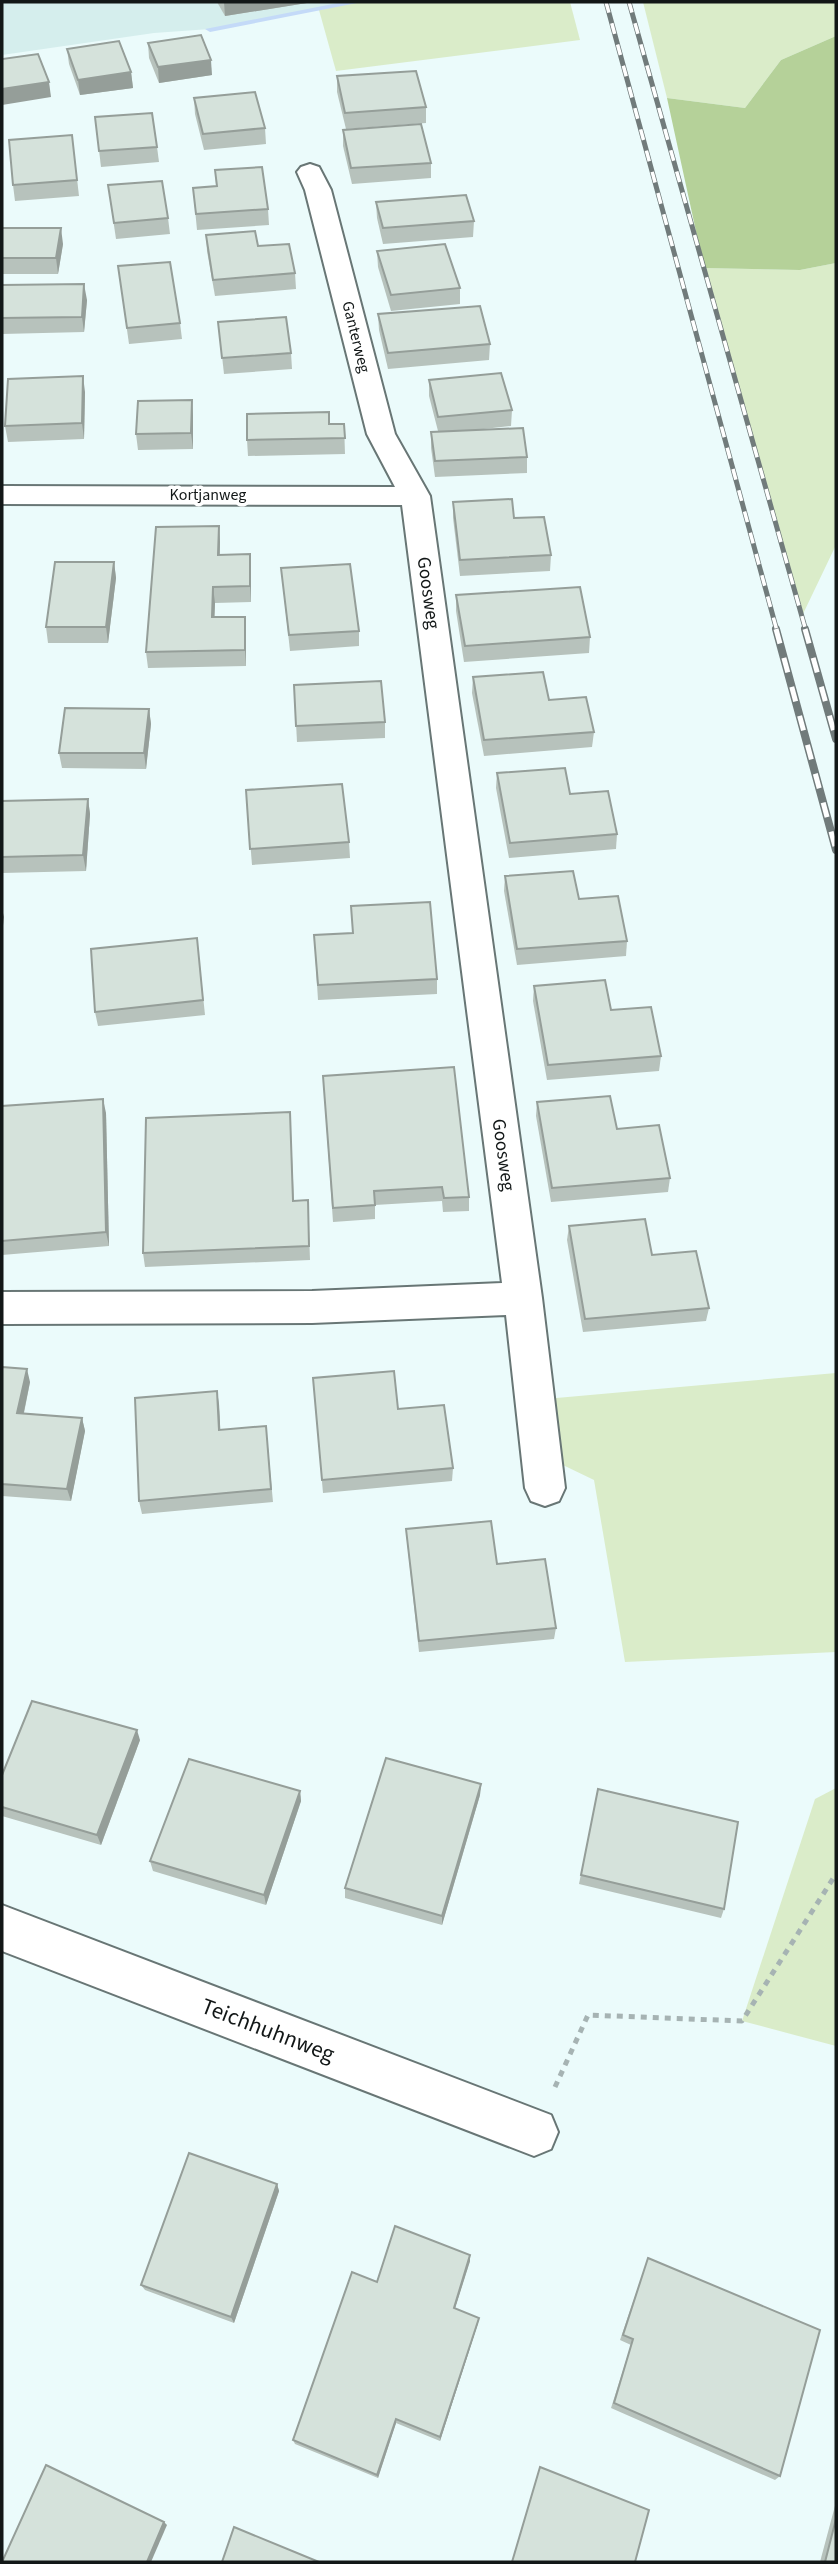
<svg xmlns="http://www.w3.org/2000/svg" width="838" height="2564" viewBox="0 0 838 2564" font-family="'Source Sans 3',sans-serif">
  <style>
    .built { fill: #d5eeed }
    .green { fill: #daecc9 }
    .forest { fill: #b5d199 }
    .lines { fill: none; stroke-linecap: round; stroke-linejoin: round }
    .stream { fill: #c4daf8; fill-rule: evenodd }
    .minor-casing { stroke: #687675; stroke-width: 4 }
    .path { stroke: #a6b3b3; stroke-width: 5; stroke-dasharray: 6 6; stroke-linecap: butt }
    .minor { fill: #fff; fill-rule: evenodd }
    .rail-far1-casing { stroke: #717b7b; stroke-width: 5 }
    .rail-casing { stroke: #717b7b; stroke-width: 8 }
    .rail-far1 { stroke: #fff; stroke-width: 3.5; stroke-dasharray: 11; stroke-linecap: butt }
    .rail { stroke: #fff; stroke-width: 5; stroke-dasharray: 15; stroke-linecap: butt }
    .wall { fill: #b7c2bc }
    .shaded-wall { fill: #959e99 }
    .building { fill: #d5e2db; stroke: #959e99; stroke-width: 2 }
    .labels { text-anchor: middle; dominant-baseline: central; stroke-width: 7; stroke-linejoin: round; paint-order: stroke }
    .far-street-label { font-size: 16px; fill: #121717; stroke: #fff }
    .street-label { font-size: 19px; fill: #121717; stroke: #fff }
    .near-street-label { font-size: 23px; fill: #121717; stroke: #fff }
  </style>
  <rect width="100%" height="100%" fill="#ebfbfb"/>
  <path class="built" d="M2,2H357L210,29L154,33L2,55Z"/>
  <g class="green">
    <path d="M357,2H570L580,40L336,71L319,10Z"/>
    <path d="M643,2H836V36L781,60L745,108L667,98Z"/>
    <path d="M836,263V545L802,616L704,268L800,270Z"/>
    <path d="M836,1373V1652L625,1662L594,1480L540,1454L534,1400Z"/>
    <path d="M836,1788V2046L742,2021L815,1799Z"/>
  </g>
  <path class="forest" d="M836,36V263L800,270L704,268L667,98L745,108L781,60Z"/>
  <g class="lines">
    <path class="stream" d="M343,2H362L210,32L205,29Z"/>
    <g class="minor-casing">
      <g id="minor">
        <path d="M310,164L319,167L331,190L395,434L430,496L542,1298L565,1488L559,1501L545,1506L531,1501L525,1488L506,1315L312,1323L2,1324V1292L312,1291L502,1283L402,505L2,504V486L395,487L367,434L305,190L297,172L301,167Z"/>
        <path d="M2,1905L551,2115L558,2132L551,2149L534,2156L2,1951Z"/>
      </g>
    </g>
    <path class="path" d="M555,2087L588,2015L742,2021L836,1874"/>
    <use href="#minor" class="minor"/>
    <g class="rail-far1-casing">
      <g id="rail-far1">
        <path d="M606,2L777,631"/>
        <path d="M629,2L806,631"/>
      </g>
    </g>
    <g class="rail-casing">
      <g id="rail">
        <path d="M776,629L836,850"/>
        <path d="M805,629L836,739"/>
      </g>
    </g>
    <use href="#rail-far1" class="rail-far1"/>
    <use href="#rail" class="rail"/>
  </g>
  <g class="wall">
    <path d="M217,2H313L225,16Z"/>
    <path d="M148,43L212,75L159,83L149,58Z"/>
    <path d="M67,49L131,72L133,88L80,95L69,64Z"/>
    <path d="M337,76L426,107V123L346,129L337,92Z"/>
    <path d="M194,98L265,128L266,144L204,150L195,114Z"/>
    <path d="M95,117L157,147L159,162L101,167Z"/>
    <path d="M343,130L431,163V178L352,184L343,146Z"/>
    <path d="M72,135L79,196L15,201L13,185Z"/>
    <path d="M215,170L268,209L269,225L197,230L193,188L216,186Z"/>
    <path d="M108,185L168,218L170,234L116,239Z"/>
    <path d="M376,202L474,221L473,237L383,244L377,218Z"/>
    <path d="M2,228L63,244L58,274H2Z"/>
    <path d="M206,235L258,246L295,273L296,289L215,296L207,251Z"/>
    <path d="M377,251L460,288V304L391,311L378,267Z"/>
    <path d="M118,266L180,323L182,339L129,344Z"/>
    <path d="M2,285L87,300L84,332L2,334Z"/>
    <path d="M378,314L490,344L489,360L388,369L379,330Z"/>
    <path d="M220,338L291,353L292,369L224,374Z"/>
    <path d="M429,380L512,410L511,426L475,430L527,457V473L435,477L431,448V432L438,431L429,396Z"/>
    <path d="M85,392L84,439L8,442L5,426Z"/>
    <path d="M192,400L193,416V449L138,450L136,434Z"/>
    <path d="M329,424H344L345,454L248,456L247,440Z"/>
    <path d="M453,502L514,518L551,555L550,571L460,576L453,518Z"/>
    <path d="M219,526L220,542V555L251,570V602L215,603L214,617H245L246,633V666L148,668L146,652Z"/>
    <path d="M114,562L116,578L108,643H48L46,627Z"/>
    <path d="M281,568L359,631V646L290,651Z"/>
    <path d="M456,595L590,637L589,653L464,662L456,611Z"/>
    <path d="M473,677L549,700L594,732L592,747L484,756L472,693Z"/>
    <path d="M294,685L385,722V738L297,742Z"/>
    <path d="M149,709L151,724L146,769L62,768L59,753Z"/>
    <path d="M497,773L570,794L617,834L616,849L509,858L496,788Z"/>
    <path d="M246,790L349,842L350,858L252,865Z"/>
    <path d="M88,799L90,814L86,871L2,873V801Z"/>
    <path d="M505,876L579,899L627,941L626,956L517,965L504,891Z"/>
    <path d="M314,935L437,979V994L318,1000Z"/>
    <path d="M197,938L205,1015L98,1026L95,1012Z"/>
    <path d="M534,986L611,1010L661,1056L659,1071L547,1080L533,1001Z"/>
    <path d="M323,1076L469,1197V1211L443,1212L442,1201L375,1205V1219L333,1222Z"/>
    <path d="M537,1102L617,1129L670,1178L668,1192L551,1202L536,1116Z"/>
    <path d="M2,1106L106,1113L109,1246L2,1255Z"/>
    <path d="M290,1112L294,1201L308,1200L310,1260L145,1267L143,1253Z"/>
    <path d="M569,1226L652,1255L709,1308L706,1321L583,1332L567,1240Z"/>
    <path d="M2,1367L30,1382L24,1413L82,1418L85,1431L71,1501L2,1496Z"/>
    <path d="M313,1378L398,1409L453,1468L452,1481L323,1493Z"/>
    <path d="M219,1404L220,1430L266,1426L273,1502L142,1514L139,1501Z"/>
    <path d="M406,1529L497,1564L556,1628L554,1639L419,1652L407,1541Z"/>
    <path d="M140,1740L101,1845L2,1816V1775Z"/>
    <path d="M481,1784L480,1795L442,1925L345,1898V1888Z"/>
    <path d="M598,1789L724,1909L721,1918L579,1884Z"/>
    <path d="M300,1791L301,1801L266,1905L153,1871L150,1861Z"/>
    <path d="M277,2184L279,2191L234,2323L145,2290L141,2285Z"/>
    <path d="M648,2258L780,2476L775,2480L611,2408L631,2345L620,2340Z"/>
    <path d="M470,2261L455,2309L478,2323L440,2441L396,2423L378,2478L295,2444L293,2440L377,2282Z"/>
    <path d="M836,2502V2562H820Z"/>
  </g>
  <g class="shaded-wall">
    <path d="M224,2H313L225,16Z"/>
    <path d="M211,60L212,75L159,83L158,67Z"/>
    <path d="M131,72L133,88L80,95L78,80Z"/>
    <path d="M49,82L51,97L2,105V89Z"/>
    <path d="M61,228L63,244L58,274L56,258Z"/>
    <path d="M84,284L87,300L84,332L82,317Z"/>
    <path d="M83,376L85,392L84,439L82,423Z"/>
    <path d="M192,400L193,416V449L191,433Z"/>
    <path d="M219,526L220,542L219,571L218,555Z"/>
    <path d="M250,554L251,570V602L250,586Z"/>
    <path d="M114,562L116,578L108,643L106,627Z"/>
    <path d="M213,587L215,603L214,633L212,617Z"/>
    <path d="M245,617L246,633V666L245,650Z"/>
    <path d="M149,709L151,724L146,769L144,753Z"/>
    <path d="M88,799L90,814L86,871L83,855Z"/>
    <path d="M2,909L4,917L2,934Z"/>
    <path d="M103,1099L106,1113L109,1246L106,1232Z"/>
    <path d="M27,1369L30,1382L21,1426L17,1413Z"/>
    <path d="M217,1391L219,1404L221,1443L219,1430Z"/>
    <path d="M82,1418L85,1431L71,1501L67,1489Z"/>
    <path d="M137,1730L140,1740L101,1845L97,1835Z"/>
    <path d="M481,1784L480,1795L442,1925V1916Z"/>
    <path d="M300,1791L301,1801L266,1905L264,1895Z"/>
    <path d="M277,2184L279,2191L234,2323L231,2317Z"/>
    <path d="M470,2255V2261L453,2314L454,2308Z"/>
    <path d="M479,2318L478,2323L440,2441V2437Z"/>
    <path d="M396,2419V2423L378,2478L377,2475Z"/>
    <path d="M164,2522L167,2525L151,2562H147Z"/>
  </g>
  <g class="building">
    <path d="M201,35L211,60L158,67L148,43Z"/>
    <path d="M119,41L131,72L78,80L67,49Z"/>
    <path d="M38,54L49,82L2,89V59Z"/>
    <path d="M416,71L426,107L345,113L337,76Z"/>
    <path d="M255,92L265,128L203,134L194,98Z"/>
    <path d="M152,113L157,147L99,151L95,117Z"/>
    <path d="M421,124L431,163L351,168L343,130Z"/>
    <path d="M72,135L77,180L13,185L9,140Z"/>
    <path d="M262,167L268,209L196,214L193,188L217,186L215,170Z"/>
    <path d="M162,181L168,218L114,223L108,185Z"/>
    <path d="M466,195L474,221L383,228L376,202Z"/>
    <path d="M2,228H61L56,258H2Z"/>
    <path d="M255,231L258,246L289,244L295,273L213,280L206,235Z"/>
    <path d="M445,244L460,288L391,295L377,251Z"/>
    <path d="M170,262L180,323L127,328L118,266Z"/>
    <path d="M84,284L82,317L2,318V285Z"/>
    <path d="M480,306L490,344L388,353L378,314Z"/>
    <path d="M286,317L291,353L222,358L218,322Z"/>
    <path d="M501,373L512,410L438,417L429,380Z"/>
    <path d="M83,376L82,423L5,426L8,379Z"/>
    <path d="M192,400L191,433L136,434L138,401Z"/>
    <path d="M329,412V424H344L345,438L247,440V414Z"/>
    <path d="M523,428L527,457L435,461L431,432Z"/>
    <path d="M512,499L514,518L544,517L551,555L460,560L453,502Z"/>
    <path d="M219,526L218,555L250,554V586L213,587L212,617H245V650L146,652L156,527Z"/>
    <path d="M55,562H114L106,627H46Z"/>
    <path d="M350,564L359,631L289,635L281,568Z"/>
    <path d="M580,587L590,637L465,646L456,595Z"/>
    <path d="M543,672L549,700L586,697L594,732L484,740L473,677Z"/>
    <path d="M381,681L385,722L296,726L294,685Z"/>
    <path d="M65,708L149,709L144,753H59Z"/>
    <path d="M565,768L570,794L608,791L617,834L510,843L497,773Z"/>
    <path d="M342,784L349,842L250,849L246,790Z"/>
    <path d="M88,799L83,855L2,857V801Z"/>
    <path d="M573,871L579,899L618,896L627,941L517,949L505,876Z"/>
    <path d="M430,902L437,979L318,985L314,935L353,933L351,906Z"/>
    <path d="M197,938L203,1000L95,1012L91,949Z"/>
    <path d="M605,980L611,1010L651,1007L661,1056L548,1065L534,986Z"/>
    <path d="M454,1067L469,1197L444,1198L442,1187L374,1191L375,1205L333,1208L323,1076Z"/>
    <path d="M610,1096L617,1129L659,1125L670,1178L552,1188L537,1102Z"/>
    <path d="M103,1099L106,1232L2,1241V1106Z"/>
    <path d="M290,1112L293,1201L308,1200L309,1246L143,1253L146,1118Z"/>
    <path d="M645,1219L652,1255L696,1251L709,1308L585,1319L569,1226Z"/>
    <path d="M2,1367L27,1369L17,1413L82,1418L67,1489L2,1484Z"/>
    <path d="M394,1371L398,1409L444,1405L453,1468L322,1480L313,1378Z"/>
    <path d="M217,1391L219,1430L266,1426L271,1489L139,1501L135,1398Z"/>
    <path d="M491,1521L497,1564L545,1559L556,1628L419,1641L406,1529Z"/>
    <path d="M32,1701L137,1730L97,1835L2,1807V1775Z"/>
    <path d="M386,1758L481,1784L442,1916L345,1888Z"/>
    <path d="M189,1759L300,1791L264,1895L150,1861Z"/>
    <path d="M598,1789L738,1822L724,1909L581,1875Z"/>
    <path d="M189,2153L277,2184L231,2317L141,2285Z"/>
    <path d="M395,2226L470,2255L454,2308L479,2318L440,2437L396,2419L377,2475L293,2440L352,2272L377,2282Z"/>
    <path d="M648,2258L820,2330L780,2476L614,2403L633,2339L623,2335Z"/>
    <path d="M46,2465L164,2522L147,2562H2Z"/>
    <path d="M540,2467L649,2510L635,2562H512Z"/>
    <path d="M836,2519V2562H825Z"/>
    <path d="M234,2527L319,2562H222Z"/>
  </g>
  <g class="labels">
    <g class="far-street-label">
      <text transform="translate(356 337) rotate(76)">Ganterweg</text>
      <text x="208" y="495">Kortjanweg</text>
    </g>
    <g class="street-label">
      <text transform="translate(428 593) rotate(82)">Goosweg</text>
      <text transform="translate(503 1155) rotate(82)">Goosweg</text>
    </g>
    <g class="near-street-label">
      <text transform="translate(268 2030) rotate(21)">Teichhuhnweg</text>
    </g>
  </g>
  <rect width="838" height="2564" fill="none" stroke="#121717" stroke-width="7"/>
</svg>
